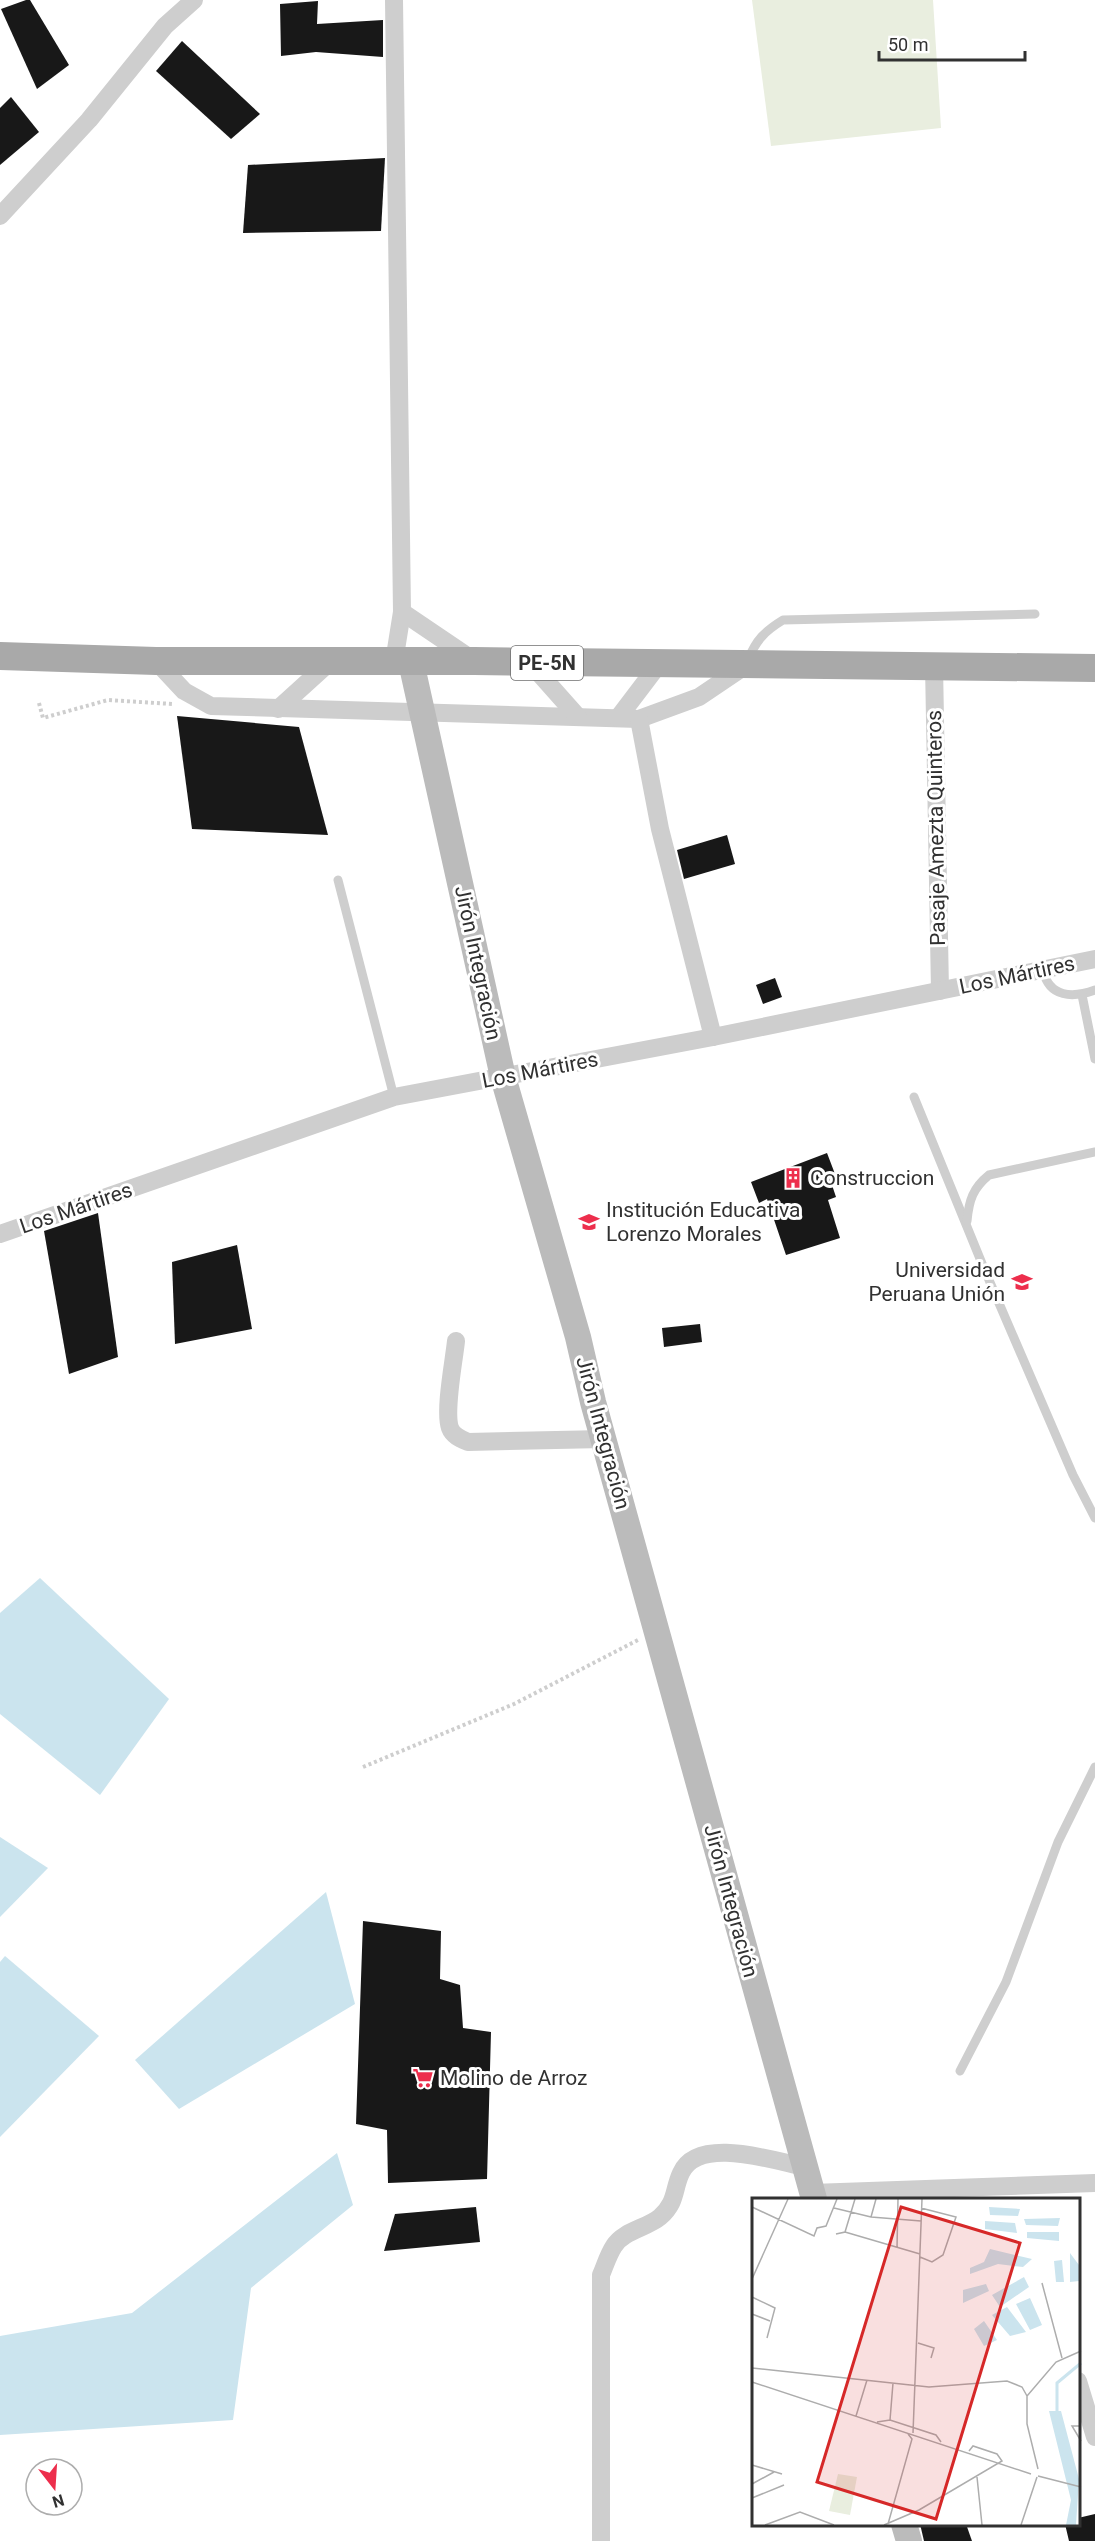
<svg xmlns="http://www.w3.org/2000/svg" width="1095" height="2541" viewBox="0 0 1095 2541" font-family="Roboto,sans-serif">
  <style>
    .green { fill: #e9eedf }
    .water { fill: #cbe4ee }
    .building { fill: #181818 }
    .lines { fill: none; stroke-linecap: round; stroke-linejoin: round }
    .path { stroke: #cecece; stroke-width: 4; stroke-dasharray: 3 3; stroke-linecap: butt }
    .lane { stroke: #cecece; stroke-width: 9 }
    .street { stroke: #cecece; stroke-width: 18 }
    .secondary { stroke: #bbb; stroke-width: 26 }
    .primary { stroke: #a9a9a9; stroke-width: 28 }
    .labels { text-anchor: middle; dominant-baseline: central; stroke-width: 6; stroke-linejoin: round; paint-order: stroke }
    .shield { fill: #fff; stroke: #6f6f6f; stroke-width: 1.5 }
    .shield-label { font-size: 20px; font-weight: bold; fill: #313131 }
    .street-label { font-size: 21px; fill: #313131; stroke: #fff }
    .poi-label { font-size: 21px; fill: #313131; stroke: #fff; text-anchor: start }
    .inset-river { fill: none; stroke: #cbe4ee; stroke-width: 3 }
    .inset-road { fill: none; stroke: #adadad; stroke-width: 1.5 }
    .view { fill: #d62828; fill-opacity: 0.15; stroke: #d62828; stroke-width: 3 }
    .inset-edge { fill: none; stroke: #313131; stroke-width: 3 }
  </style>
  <rect width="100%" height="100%" fill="#fff"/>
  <path class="green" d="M752,0H933L941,128L771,146Z"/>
  <g class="water">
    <path d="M40,1578L169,1699L100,1795L0,1714V1613Z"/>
    <path d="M0,1837L48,1868L0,1917Z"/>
    <path d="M326,1892L355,2004L179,2109L135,2060Z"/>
    <path d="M5,1956L99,2036L0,2137V1962Z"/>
    <path d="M337,2153L353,2205L251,2288L233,2420L0,2435V2336L132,2313Z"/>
  </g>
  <g class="building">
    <path d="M26,0H30L69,65L37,89L1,9Z"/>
    <path d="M318,1L317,24L383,20V57L316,52L281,56L280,4Z"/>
    <path d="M182,41L260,114L231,139L156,71Z"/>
    <path d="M11,97L39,132L0,165V108Z"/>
    <path d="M385,158L381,231L243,233L248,165Z"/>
    <path d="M177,716L299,727L328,835L192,829Z"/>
    <path d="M727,835L735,864L684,879L677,850Z"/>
    <path d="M775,978L782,997L763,1004L756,985Z"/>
    <path d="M827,1153L835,1174L829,1176L836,1197L828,1200L840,1238L786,1255L767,1199L759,1203L751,1182Z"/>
    <path d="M98,1213L118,1357L69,1374L44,1231Z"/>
    <path d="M237,1245L252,1329L175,1344L172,1262Z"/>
    <path d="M700,1324L702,1342L664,1347L662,1328Z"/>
    <path d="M363,1921L441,1931L440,1979L460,1985L463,2028L491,2032L487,2179L388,2183L387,2130L356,2124Z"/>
    <path d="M476,2207L480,2242L384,2251L395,2214Z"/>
    <path d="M1095,2514V2541H1069L1065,2524H1078V2518Z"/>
    <path d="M920,2524H966L972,2541H924Z"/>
  </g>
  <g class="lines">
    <g class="path">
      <path d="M39,703L43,718L108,700L172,704"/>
      <path d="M363,1767L514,1704L638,1640"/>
    </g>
    <g class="lane">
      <path d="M748,660C756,640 765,631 783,620L1035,614"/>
      <path d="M338,880L394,1097"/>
      <path d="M1043,970C1049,998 1073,998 1095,990"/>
      <path d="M1082,995L1095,1059"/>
      <path d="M914,1097L983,1266L1073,1475L1095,1518"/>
      <path d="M967,1221C969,1200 973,1188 989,1175L1095,1152"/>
      <path d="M960,2071L1006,1982L1058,1842L1095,1767"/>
    </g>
    <g class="street">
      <path d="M394,0L402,612L473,660"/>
      <path d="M0,216L89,120L165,26L194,0"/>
      <path d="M156,661L184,691L211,706L639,719L699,697L745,666"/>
      <path d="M394,662L402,612"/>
      <path d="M530,663L578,717"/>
      <path d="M934,665L940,991"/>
      <path d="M278,709L331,661"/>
      <path d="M618,718L659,664"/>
      <path d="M639,719L660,829L713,1037"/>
      <path d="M0,1234L394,1097L713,1037L1095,959"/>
      <path d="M456,1341C454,1361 444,1411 450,1428C453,1436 461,1439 468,1442L604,1439"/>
      <path d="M812,2193L1095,2183"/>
      <path d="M1078,2381L1095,2437"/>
      <path d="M601,2541V2275C605,2266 608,2255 614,2246C623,2231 647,2228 660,2217C677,2202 673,2190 681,2173C698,2135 774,2161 805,2167"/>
    </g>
    <g class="secondary">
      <path d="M411,662L503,1077L578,1337L593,1402L814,2199"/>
      <path d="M904,2524L909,2541"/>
    </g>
    <path class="primary" d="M0,656L156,661H474L1095,668"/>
  </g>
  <defs>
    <g id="building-bare" transform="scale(1.62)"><path d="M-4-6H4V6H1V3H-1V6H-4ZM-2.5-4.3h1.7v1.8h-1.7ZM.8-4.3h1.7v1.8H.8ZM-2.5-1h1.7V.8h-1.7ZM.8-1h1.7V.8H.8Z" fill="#ed2e4c" stroke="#fff" stroke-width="2.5" paint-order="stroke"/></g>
    <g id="school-bare" transform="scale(1.62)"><path d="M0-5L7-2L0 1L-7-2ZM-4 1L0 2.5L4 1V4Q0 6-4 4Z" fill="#ed2e4c" stroke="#fff" stroke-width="2.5" paint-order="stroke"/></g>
    <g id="university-bare" transform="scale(1.62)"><path d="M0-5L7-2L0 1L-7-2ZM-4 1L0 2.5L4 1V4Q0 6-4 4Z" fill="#ed2e4c" stroke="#fff" stroke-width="2.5" paint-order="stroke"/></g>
    <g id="supermarket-bare" transform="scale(1.62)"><path d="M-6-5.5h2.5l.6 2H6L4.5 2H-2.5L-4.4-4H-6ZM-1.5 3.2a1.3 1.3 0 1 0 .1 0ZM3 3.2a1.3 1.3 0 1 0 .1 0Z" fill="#ed2e4c" stroke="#fff" stroke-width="2.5" paint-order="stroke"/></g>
  </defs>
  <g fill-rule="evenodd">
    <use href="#building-bare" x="793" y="1178"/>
    <use href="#school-bare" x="589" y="1222"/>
    <use href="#university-bare" x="1022" y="1282"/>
    <use href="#supermarket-bare" x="423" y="2078"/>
  </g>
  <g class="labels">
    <rect class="shield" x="511" y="646" width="72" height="34" rx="4.5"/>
    <g class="shield-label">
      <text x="547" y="663">PE-5N</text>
    </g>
    <g class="street-label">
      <text transform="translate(936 828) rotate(-91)">Pasaje Amezta Quinteros</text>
      <text transform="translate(478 963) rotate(78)">Jirón Integración</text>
      <text transform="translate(1017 975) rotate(-12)">Los Mártires</text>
      <text transform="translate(540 1070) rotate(-11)">Los Mártires</text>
      <text transform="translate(76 1208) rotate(-19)">Los Mártires</text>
      <text transform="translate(603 1433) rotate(75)">Jirón Integración</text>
      <text transform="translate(731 1901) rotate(75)">Jirón Integración</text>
    </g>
    <g class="poi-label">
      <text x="810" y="1178">Construccion</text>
      <text x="606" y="1210">Institución Educativa<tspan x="606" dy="24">Lorenzo Morales</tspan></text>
      <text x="1005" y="1270" text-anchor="end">Universidad<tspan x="1005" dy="24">Peruana Unión</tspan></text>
      <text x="440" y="2078">Molino de Arroz</text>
    </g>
  </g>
  <g transform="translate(752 2198)">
    <rect width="328" height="328" fill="#fff"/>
    <path d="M86,276L105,279L98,317L77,313Z" fill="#e9eedf"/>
    <path d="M237,9L268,11L266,18L238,17ZM308,20L306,28L274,27L272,21ZM233,23L263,25L265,35L233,31ZM275,34H307V43L275,40ZM238,51L280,61L271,69L246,66L218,76V70L232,64ZM318,55L327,67V83L318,84ZM310,62L312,84H304L302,63ZM272,79L277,89L248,109L240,97ZM234,86L237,93L211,105V92ZM278,100L290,127L278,132L264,106ZM255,109L274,134L258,138L240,117ZM232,123L245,142L232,148L222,131ZM297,213H309L327,281L324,327H314L319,302Z" fill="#cbe4ee"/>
    <path class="inset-river" d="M305,216V185L329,165"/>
    <path class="inset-road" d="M0,9L62,38L65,30L74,28L85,1M82,10L119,19L169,23M119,19L124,1M93,34L168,56M84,36L93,34L103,1M145,50L146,1M168,59L180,64L191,57L204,19L169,10M0,81L36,1M290,85L310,160M0,99L23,110L15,140M0,116L18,123M166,145L182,150L179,160M0,170L177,189L255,183L270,189L275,198M0,184L279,276M104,218L115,182M138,222L141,185M125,224L138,222L184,237L189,244M329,228H320L329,243M161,235L170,1M0,267L30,276M286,271L275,226V198L304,164L329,153M286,278L329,289M225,279L230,327M0,286L22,274M0,300L32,287M136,326L160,241L156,236M13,327L48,314L82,327M132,327L167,312L250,263L245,256L221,248L217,253M269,327L285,279"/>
    <path class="view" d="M149,9L268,45L184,321L65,284Z"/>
    <rect width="328" height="328" class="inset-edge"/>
  </g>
  <g transform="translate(54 2487) rotate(163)"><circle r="28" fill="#ffffff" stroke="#adadad" stroke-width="1.5"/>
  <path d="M0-4.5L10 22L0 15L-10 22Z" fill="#ed2e4c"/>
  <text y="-9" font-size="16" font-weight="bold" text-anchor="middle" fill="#313131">N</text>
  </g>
  <path d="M879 51v9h146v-9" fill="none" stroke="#313131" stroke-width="3"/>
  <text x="888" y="51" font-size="18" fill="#313131" stroke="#ffffff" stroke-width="4.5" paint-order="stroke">50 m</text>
</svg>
